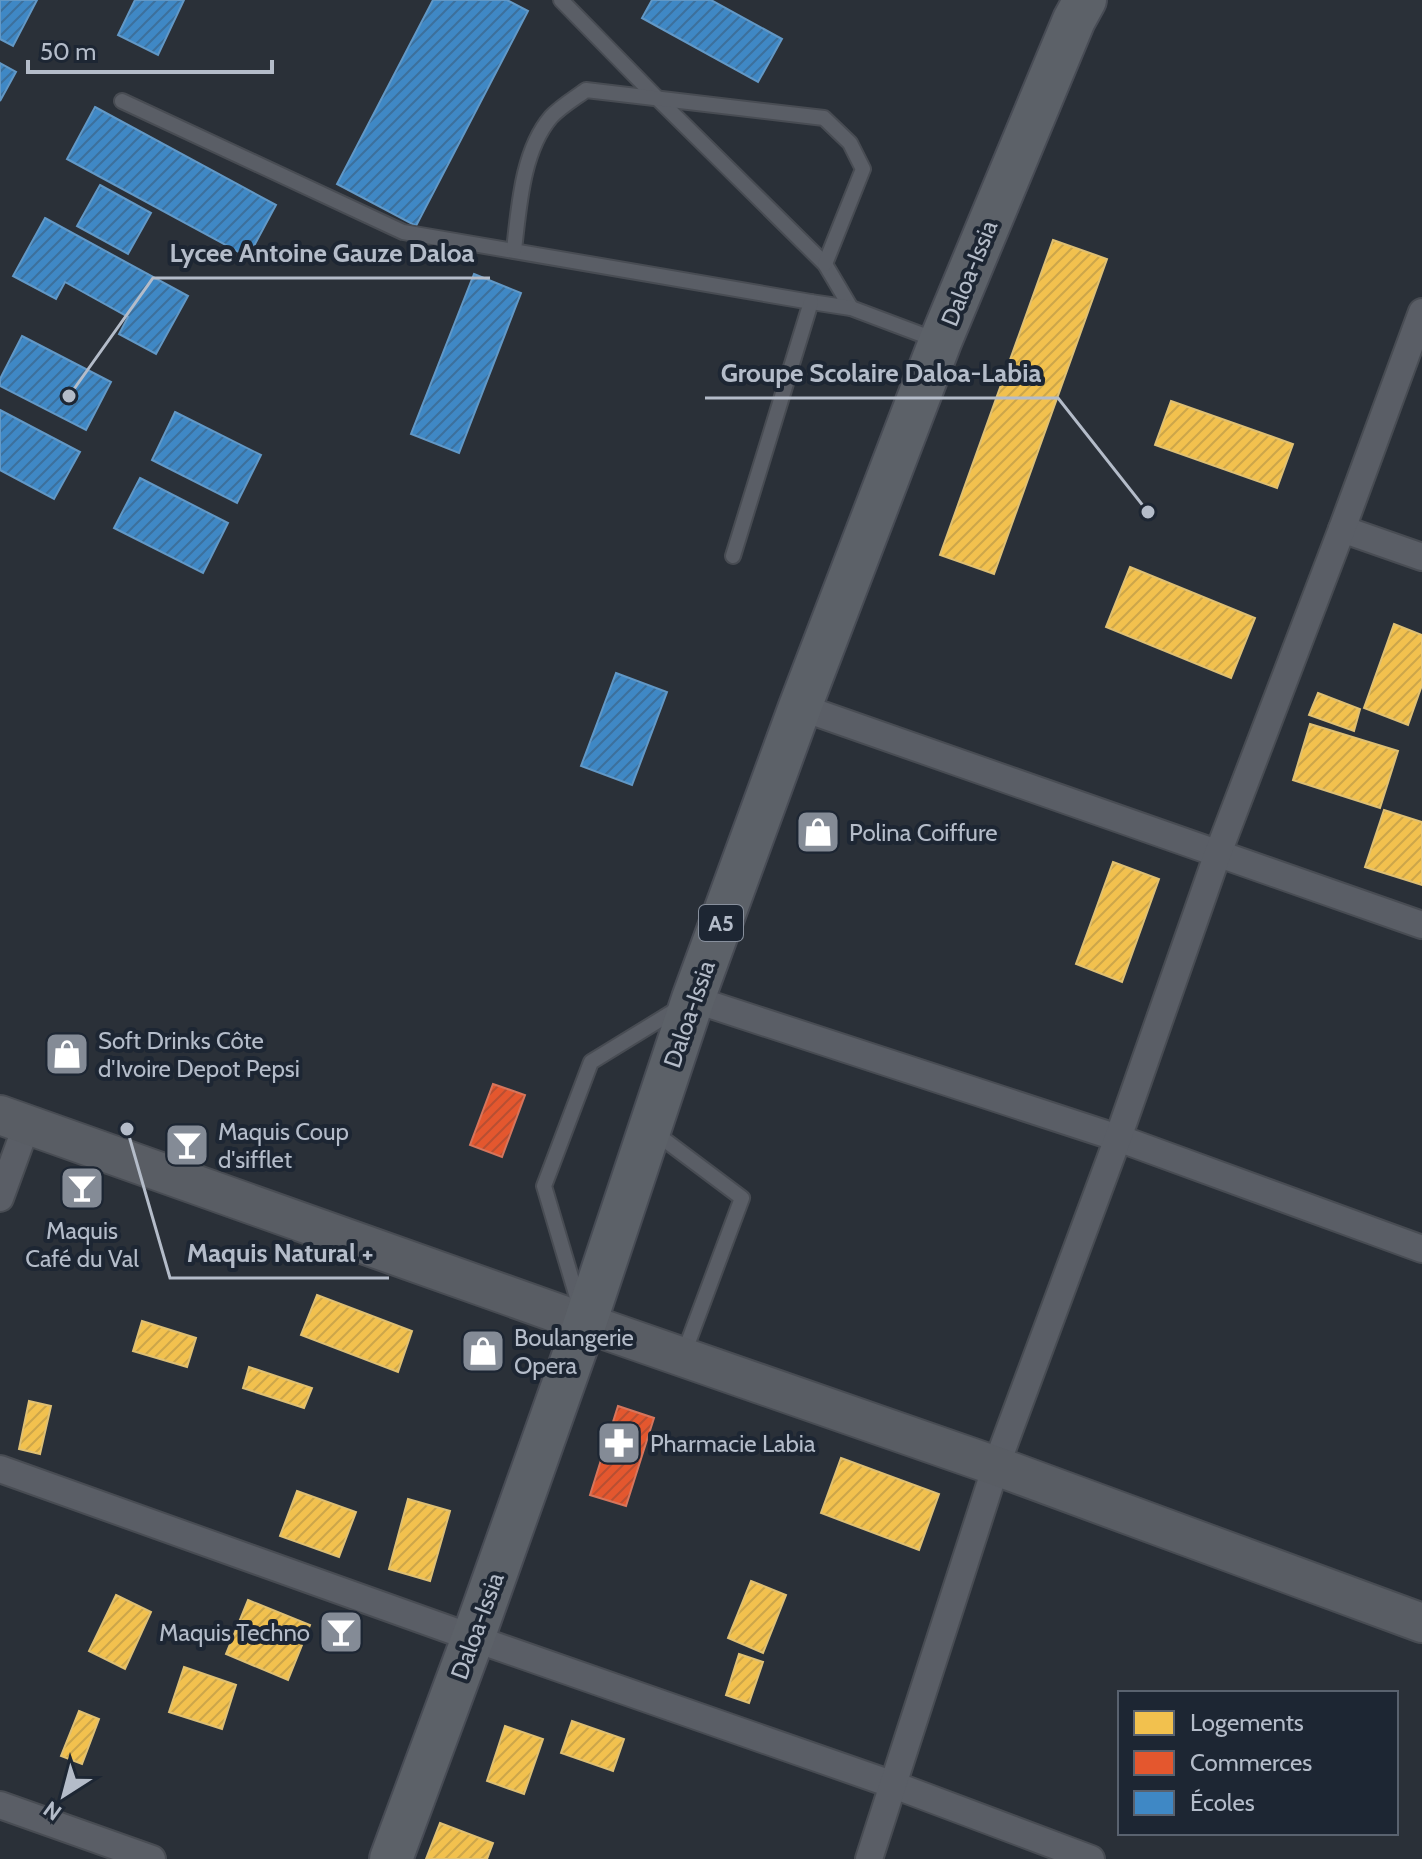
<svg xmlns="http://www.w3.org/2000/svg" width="1422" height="1859" viewBox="0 0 1422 1859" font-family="Cabin,sans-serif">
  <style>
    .homes { fill: url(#homes-hatch); stroke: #dfc073; stroke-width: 2 }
    .shops { fill: url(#shops-hatch); stroke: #d6755c; stroke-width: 2 }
    .schools { fill: url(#schools-hatch); stroke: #6298c6; stroke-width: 2 }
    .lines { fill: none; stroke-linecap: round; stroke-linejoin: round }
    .lane-casing { stroke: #484c53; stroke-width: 18 }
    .street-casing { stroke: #484c53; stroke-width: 30 }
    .secondary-casing { stroke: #484c53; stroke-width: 42 }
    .primary-casing { stroke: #484c55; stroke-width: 46 }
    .lane { stroke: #5a5e66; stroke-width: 14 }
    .street { stroke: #5a5e66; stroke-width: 26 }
    .secondary { stroke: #595d64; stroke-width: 38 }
    .primary { stroke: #5c6168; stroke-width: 42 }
    .labels { text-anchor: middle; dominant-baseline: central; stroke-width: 8; stroke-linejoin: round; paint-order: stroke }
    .shield { fill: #1d2633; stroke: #878f9c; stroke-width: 2 }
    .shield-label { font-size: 22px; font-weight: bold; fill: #b4bcc9 }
    .street-label { font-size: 24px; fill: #b4bcc9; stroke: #1d2633 }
    .poi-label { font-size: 24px; fill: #b4bcc9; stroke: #1d2633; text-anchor: start }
    .leader { fill: none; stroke: #b4bcc9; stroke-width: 3 }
    .callout-dot { fill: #b4bcc9; stroke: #1d2633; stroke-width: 3 }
    .callout-label { font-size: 26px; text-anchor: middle; font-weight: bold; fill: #b4bcc9; stroke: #1d2633; stroke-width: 8; stroke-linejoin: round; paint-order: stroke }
  </style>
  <defs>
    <pattern id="homes-hatch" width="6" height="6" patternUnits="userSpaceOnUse" patternTransform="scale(2)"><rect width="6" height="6" fill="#f2c14e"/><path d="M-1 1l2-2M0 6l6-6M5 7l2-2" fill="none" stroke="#cca64a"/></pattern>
    <pattern id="shops-hatch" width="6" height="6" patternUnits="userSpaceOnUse" patternTransform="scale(2)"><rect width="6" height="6" fill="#e4572e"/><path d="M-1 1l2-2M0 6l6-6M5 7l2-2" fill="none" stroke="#b84f32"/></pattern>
    <pattern id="schools-hatch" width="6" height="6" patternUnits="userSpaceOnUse" patternTransform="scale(2)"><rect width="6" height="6" fill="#3f88c5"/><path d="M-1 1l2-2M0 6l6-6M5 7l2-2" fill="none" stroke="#3c709c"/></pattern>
  </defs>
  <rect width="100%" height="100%" fill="#2a3038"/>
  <g class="homes">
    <path d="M1053,240L1107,259L994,574L940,555Z"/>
    <path d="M1171,401L1293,444L1277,488L1155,445Z"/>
    <path d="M1130,567L1255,618L1231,678L1106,627Z"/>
    <path d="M1394,624L1422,635V685L1408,725L1364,708Z"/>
    <path d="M1318,693L1360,709L1354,731L1309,715Z"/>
    <path d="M1310,724L1398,751L1380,808L1293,780Z"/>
    <path d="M1384,810L1422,822V885L1365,867Z"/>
    <path d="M1113,862L1159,879L1122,982L1076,964Z"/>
    <path d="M317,1295L412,1331L398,1372L301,1335Z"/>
    <path d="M142,1321L196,1338L187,1367L133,1351Z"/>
    <path d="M249,1367L312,1388L304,1408L243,1388Z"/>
    <path d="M29,1401L51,1406L40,1454L19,1449Z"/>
    <path d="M841,1458L939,1494L919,1550L821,1513Z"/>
    <path d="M297,1491L356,1512L339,1557L280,1536Z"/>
    <path d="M408,1499L450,1511L430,1581L389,1569Z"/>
    <path d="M751,1581L786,1595L763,1653L728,1638Z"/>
    <path d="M116,1595L151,1612L125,1669L89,1651Z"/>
    <path d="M248,1600L310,1625L288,1680L226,1654Z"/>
    <path d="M739,1654L763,1662L749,1703L726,1695Z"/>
    <path d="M184,1667L236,1685L222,1729L169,1712Z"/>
    <path d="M79,1711L99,1719L82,1764L61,1756Z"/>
    <path d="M572,1721L624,1739L613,1771L561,1753Z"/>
    <path d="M505,1726L543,1739L524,1794L487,1781Z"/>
    <path d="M440,1823L493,1843L487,1859H426Z"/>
  </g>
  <g class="shops">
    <path d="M493,1084L525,1095L502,1157L470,1145Z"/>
    <path d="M618,1406L654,1418L626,1506L590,1495Z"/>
  </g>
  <g class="schools">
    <path d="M0,0H37L13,46L0,39Z"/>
    <path d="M135,0H184L158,55L118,35Z"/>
    <path d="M433,0H507L528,11L416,226L337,184Z"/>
    <path d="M652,0H711L782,39L758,82L642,18Z"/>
    <path d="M0,63L16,72L0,101Z"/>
    <path d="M95,107L276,205L248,257L67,159Z"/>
    <path d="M100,185L151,213L128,254L77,226Z"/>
    <path d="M45,218L188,296L156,354L119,334L128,317L65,282L56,299L13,276Z"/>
    <path d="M474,274L521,293L459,453L411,434Z"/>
    <path d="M22,336L111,382L86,430L0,386V379Z"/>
    <path d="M0,410L80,452L54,499L0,470Z"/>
    <path d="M175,412L261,455L237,503L152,460Z"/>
    <path d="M140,478L228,523L203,573L114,528Z"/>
    <path d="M616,673L667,692L632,785L581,766Z"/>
  </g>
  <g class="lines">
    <g class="lane-casing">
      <g id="lane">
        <path d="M561,0L656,97L825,264L851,308"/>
        <path d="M122,101L403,232L811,302L851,308L936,340"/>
        <path d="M514,250C519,207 522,151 551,117C560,107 575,98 586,90L824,118L850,143L863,169L825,264"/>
        <path d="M733,556L811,302"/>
        <path d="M654,1132L742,1198L683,1356"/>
        <path d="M579,1304L544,1186L591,1062L679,1008"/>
      </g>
    </g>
    <g class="street-casing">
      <g id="street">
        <path d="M1342,529L1422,557"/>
        <path d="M800,707L1422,925"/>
        <path d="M693,999L1118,1138L1422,1249"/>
        <path d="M0,1198L27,1124"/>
        <path d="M0,1469L473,1638L894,1785L1091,1859"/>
        <path d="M0,1805L152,1859"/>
        <path d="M869,1859L996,1466L1118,1138L1218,853L1342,529L1422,312"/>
      </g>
    </g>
    <g class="secondary-casing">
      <path id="secondary" d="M0,1115L585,1323L996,1466L1422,1623"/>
    </g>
    <g class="primary-casing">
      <path id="primary" d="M391,1859L473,1638L585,1323L693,999L800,707L940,342L1074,20L1085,0"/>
    </g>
    <use href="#lane" class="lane"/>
    <use href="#street" class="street"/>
    <use href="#secondary" class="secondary"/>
    <use href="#primary" class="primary"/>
  </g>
  <defs>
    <g id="shop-square" transform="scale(2.3)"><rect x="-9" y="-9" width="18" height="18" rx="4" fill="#848b96" stroke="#1d2633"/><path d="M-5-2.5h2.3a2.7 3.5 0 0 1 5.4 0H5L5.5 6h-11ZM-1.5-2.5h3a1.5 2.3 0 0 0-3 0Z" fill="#fff"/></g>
    <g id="bar-square" transform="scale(2.3)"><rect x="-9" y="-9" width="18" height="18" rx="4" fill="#848b96" stroke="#1d2633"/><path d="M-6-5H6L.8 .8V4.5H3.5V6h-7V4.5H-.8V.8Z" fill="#fff"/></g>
    <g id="pharmacy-square" transform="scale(2.3)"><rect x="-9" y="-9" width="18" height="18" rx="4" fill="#848b96" stroke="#1d2633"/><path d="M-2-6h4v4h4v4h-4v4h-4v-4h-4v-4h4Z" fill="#fff"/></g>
  </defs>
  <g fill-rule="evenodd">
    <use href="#shop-square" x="818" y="832"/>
    <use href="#shop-square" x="67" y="1054"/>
    <use href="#bar-square" x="187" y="1145"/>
    <use href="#bar-square" x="82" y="1188"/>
    <use href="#shop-square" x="483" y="1351"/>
    <use href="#pharmacy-square" x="619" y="1443"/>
    <use href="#bar-square" x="341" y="1632"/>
  </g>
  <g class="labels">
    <rect class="shield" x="699" y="905" width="44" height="36" rx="6"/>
    <g class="shield-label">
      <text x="721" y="923">A5</text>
    </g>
    <g class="street-label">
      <text transform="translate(969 273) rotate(-68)">Daloa-Issia</text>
      <text transform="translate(689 1014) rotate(-71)">Daloa-Issia</text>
      <text transform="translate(477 1626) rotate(-70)">Daloa-Issia</text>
    </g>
    <g class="poi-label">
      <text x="849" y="832">Polina Coiffure</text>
      <text x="98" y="1040">Soft Drinks Côte<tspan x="98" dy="28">d'Ivoire Depot Pepsi</tspan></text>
      <text x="218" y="1131">Maquis Coup<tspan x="218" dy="28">d'sifflet</tspan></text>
      <text x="82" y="1230" text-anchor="middle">Maquis<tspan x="82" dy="28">Café du Val</tspan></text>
      <text x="514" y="1337">Boulangerie<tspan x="514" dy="28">Opera</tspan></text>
      <text x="650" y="1443">Pharmacie Labia</text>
      <text x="310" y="1632" text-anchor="end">Maquis Techno</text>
    </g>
  </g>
  <path class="leader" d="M69 396L153 278H490M1148 512L1058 398H705M127 1129L170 1278H389"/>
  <g class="callout-dot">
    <circle cx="69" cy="396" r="8"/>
    <circle cx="1148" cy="512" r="8"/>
    <circle cx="127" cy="1129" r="8"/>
  </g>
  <g class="callout-label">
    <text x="322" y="262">Lycee Antoine Gauze Daloa</text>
    <text x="881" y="382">Groupe Scolaire Daloa-Labia</text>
    <text x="280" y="1262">Maquis Natural +</text>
  </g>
  <rect x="1118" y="1691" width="280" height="144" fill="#1d2633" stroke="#59626f" stroke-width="2"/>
  <rect x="1134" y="1711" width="40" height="24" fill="#f2c14e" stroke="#59626f" stroke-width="2"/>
  <text x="1190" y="1731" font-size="24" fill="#b4bcc9">Logements</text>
  <rect x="1134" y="1751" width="40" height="24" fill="#e4572e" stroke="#59626f" stroke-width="2"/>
  <text x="1190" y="1771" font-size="24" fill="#b4bcc9">Commerces</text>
  <rect x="1134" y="1791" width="40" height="24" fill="#3f88c5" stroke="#59626f" stroke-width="2"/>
  <text x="1190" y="1811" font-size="24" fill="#b4bcc9">Écoles</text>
  <g transform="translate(64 1795) rotate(216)" stroke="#1d2633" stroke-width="6" paint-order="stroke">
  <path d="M0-6L14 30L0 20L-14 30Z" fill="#b4bcc9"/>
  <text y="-12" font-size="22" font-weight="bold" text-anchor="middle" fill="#b4bcc9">N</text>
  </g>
  <path d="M28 60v12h244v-12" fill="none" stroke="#b4bcc9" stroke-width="4"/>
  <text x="40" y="60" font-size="24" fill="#b4bcc9" stroke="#1d2633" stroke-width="6" paint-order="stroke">50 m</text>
</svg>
